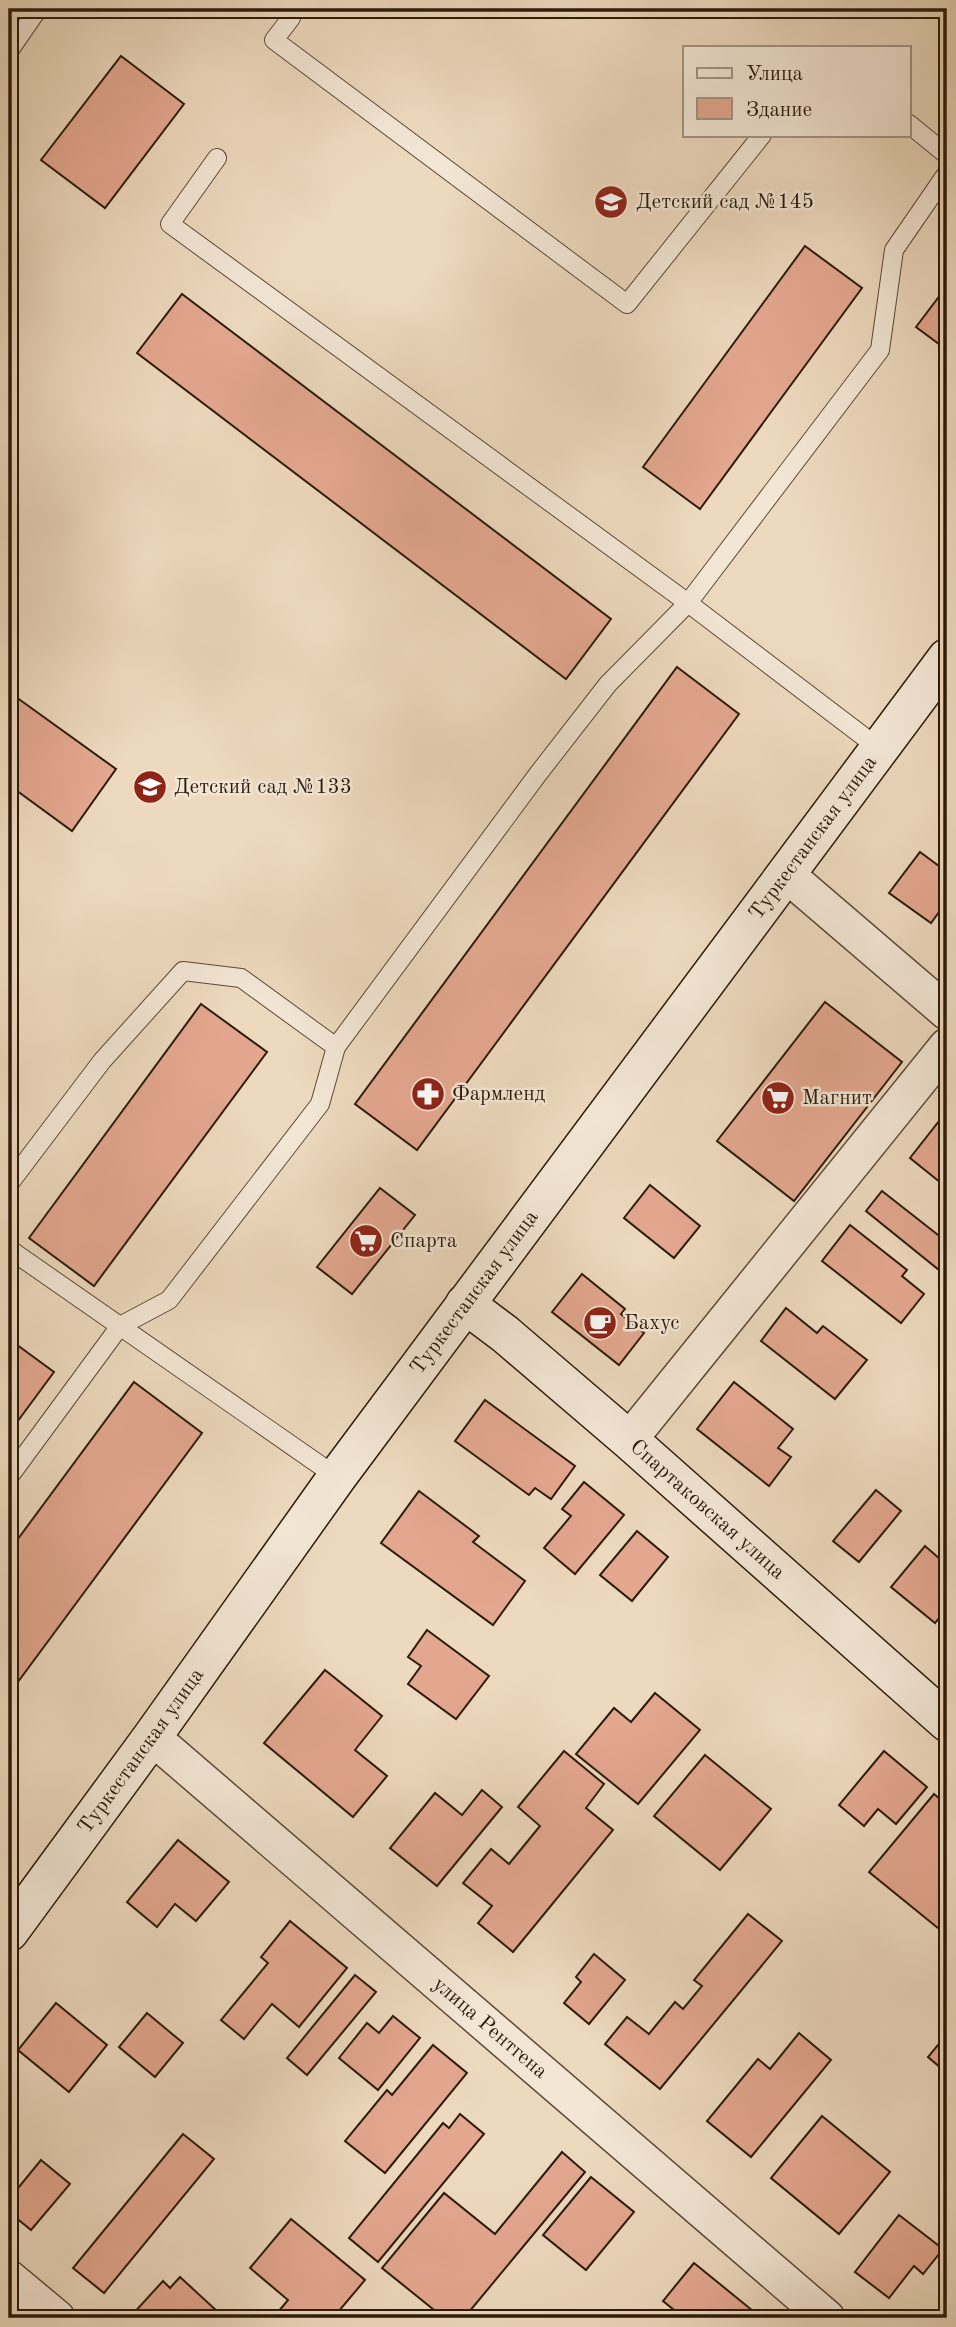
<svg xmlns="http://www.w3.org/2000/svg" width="956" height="2327" viewBox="0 0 956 2327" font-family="'Old Standard TT',serif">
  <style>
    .building { fill: #e3a78f; stroke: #2c1b0a; stroke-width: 2 }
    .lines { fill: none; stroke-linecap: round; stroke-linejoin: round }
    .lane-casing { stroke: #5c4a37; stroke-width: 20 }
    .street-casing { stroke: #5c4a37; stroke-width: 38 }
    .secondary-casing { stroke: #2c1b0a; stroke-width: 41 }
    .lane { stroke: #f3e6d5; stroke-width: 18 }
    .street { stroke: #f3e6d5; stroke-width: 35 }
    .secondary { stroke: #f3e6d5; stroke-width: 38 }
    .labels { text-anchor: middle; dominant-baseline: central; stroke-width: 5; stroke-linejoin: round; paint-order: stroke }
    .poi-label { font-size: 21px; fill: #2c1b0a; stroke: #f3e6d5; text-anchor: start }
    .street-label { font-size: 21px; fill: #2c1b0a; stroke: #f3e6d5 }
  </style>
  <rect width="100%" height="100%" fill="#edd9be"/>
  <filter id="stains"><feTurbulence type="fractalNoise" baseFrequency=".00286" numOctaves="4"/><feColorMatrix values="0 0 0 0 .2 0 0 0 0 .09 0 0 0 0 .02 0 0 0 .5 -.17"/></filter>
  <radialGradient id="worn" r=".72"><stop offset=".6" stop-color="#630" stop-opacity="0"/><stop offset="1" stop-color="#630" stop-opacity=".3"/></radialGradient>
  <g class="building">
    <path d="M121,56L184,104L105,208L41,160Z"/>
    <path d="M805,246L862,288L700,509L643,467Z"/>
    <path d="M947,286V350L916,327Z"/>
    <path d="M182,294L611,619L566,679L137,353Z"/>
    <path d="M677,667L739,714L417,1150L355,1104Z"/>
    <path d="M9,692L116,769L72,831L9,785Z"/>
    <path d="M920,852L947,872V901L931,923L889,893Z"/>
    <path d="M825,1002L902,1062L794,1201L717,1141Z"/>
    <path d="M201,1004L267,1052L94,1286L29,1238Z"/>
    <path d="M947,1111V1186L946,1187L910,1158Z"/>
    <path d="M650,1185L700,1226L674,1258L624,1218Z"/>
    <path d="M380,1188L415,1215L352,1294L317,1267Z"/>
    <path d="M882,1191L947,1242V1259L939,1270L866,1211Z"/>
    <path d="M850,1225L907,1270L902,1276L924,1294L901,1323L822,1261Z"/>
    <path d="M582,1274L625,1309L621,1314L644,1333L619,1365L552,1312Z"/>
    <path d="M786,1308L817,1333L823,1326L867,1360L835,1399L761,1341Z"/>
    <path d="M9,1339L54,1372L9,1433Z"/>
    <path d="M134,1382L202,1433L9,1694V1551Z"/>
    <path d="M734,1382L793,1429L778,1448L791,1457L769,1486L697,1429Z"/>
    <path d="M485,1400L575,1466L551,1499L535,1488L529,1495L455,1441Z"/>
    <path d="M584,1482L624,1515L575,1574L544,1548L571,1516L562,1509Z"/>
    <path d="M876,1490L901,1511L859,1562L833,1541Z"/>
    <path d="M419,1491L479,1536L473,1542L525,1581L493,1625L381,1543Z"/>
    <path d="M637,1531L668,1557L632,1601L600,1575Z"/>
    <path d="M925,1546L940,1559L947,1549V1608L935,1623L891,1587Z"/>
    <path d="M427,1630L489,1676L456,1719L408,1684L421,1666L408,1657Z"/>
    <path d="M325,1670L382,1716L355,1750L387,1776L353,1817L264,1743Z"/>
    <path d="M655,1693L700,1730L638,1804L576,1754L614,1708L631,1722Z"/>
    <path d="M564,1751L604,1784L586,1808L613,1830L513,1952L478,1923L492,1906L463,1883L491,1849L509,1864L540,1826L518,1807Z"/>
    <path d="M884,1751L927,1787L896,1824L878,1809L864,1826L839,1805Z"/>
    <path d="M705,1755L771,1809L720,1870L654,1816Z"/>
    <path d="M482,1790L502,1807L437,1886L390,1848L435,1793L462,1815Z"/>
    <path d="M934,1794L947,1805V1930L944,1933L869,1872Z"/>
    <path d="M178,1840L229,1882L196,1921L175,1904L157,1927L127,1902Z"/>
    <path d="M748,1914L782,1941L660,2089L605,2044L627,2017L649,2034L675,2002L683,2009L702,1986L694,1980Z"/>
    <path d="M290,1921L347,1968L299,2027L272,2004L244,2039L221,2020L268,1963L261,1957Z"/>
    <path d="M594,1954L625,1980L589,2024L564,2003L581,1982L576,1977Z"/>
    <path d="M355,1975L376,1992L307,2075L287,2058Z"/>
    <path d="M56,2003L107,2045L69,2092L18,2050Z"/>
    <path d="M147,2013L183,2043L155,2077L119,2047Z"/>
    <path d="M393,2016L420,2038L378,2090L339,2058L367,2023L379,2033Z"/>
    <path d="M799,2033L831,2060L751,2157L707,2121L758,2059L770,2069Z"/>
    <path d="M947,2034V2073L928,2057Z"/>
    <path d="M433,2045L467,2073L385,2173L345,2141L387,2090L392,2095Z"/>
    <path d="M460,2114L484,2134L378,2262L349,2238L443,2123L449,2128Z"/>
    <path d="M822,2116L890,2172L839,2234L771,2178Z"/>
    <path d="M183,2134L214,2159L104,2293L73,2268Z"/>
    <path d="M562,2152L585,2172L464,2318H444L382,2268L444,2193L495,2234Z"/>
    <path d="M41,2160L70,2184L31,2230L9,2212V2199Z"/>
    <path d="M591,2177L634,2212L586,2270L543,2235Z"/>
    <path d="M899,2215L943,2249L923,2274L914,2266L889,2298L855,2272Z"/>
    <path d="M291,2219L365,2280L333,2318H273L288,2300L250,2268Z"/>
    <path d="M694,2263L758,2315L755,2318H684L663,2301Z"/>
    <path d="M180,2277L218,2312L212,2318H133L131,2316L163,2281L170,2288Z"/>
  </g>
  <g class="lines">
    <g class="lane-casing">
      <g id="lane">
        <path d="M291,18L274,40L627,304L762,135"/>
        <path d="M9,51L38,9"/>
        <path d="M909,124L947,155"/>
        <path d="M217,158L170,224L688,603L880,749"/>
        <path d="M9,1190V1184L102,1061L183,971L241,978L336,1047"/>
        <path d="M9,1249L337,1477"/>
        <path d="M9,1477L120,1326L169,1300L320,1104L336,1047L538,774L608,684L688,603L880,350L894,250L947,173"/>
      </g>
    </g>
    <g class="street-casing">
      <g id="street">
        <path d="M786,874L947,1012"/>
        <path d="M629,1440L947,1046"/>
        <path id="s1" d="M152,1737L827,2318"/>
        <path d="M9,2278L57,2318"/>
      </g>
    </g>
    <g class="secondary-casing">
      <g id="secondary">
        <path id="s2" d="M465,1304L505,1334L629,1440L947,1722"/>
        <path id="s3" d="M9,1932L152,1737L337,1477L947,658"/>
      </g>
    </g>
    <use href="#lane" class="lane"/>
    <use href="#street" class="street"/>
    <use href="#secondary" class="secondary"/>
  </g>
  <defs>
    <g id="school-disc" transform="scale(1.75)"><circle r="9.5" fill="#8f2418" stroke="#f3e6d5"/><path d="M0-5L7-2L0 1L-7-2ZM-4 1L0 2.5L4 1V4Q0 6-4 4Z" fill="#fff"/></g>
    <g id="pharmacy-disc" transform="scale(1.75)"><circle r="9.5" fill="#8f2418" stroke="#f3e6d5"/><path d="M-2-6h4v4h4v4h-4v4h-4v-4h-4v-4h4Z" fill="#fff"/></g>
    <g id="supermarket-disc" transform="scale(1.75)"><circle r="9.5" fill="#8f2418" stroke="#f3e6d5"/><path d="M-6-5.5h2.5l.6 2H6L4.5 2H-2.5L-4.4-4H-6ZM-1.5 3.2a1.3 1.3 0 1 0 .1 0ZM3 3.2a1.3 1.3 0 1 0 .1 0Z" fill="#fff"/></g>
    <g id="cafe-disc" transform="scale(1.75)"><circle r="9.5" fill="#8f2418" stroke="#f3e6d5"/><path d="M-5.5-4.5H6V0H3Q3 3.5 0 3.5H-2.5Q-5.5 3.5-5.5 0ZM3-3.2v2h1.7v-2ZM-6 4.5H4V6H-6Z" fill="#fff"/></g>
  </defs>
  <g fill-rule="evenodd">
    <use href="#school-disc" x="611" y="202"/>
    <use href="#school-disc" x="150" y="787"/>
    <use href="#pharmacy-disc" x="428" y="1094"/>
    <use href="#supermarket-disc" x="778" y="1098"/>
    <use href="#supermarket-disc" x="366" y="1241"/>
    <use href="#cafe-disc" x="600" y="1323"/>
  </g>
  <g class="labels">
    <g class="poi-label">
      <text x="636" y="202">Детский сад №145</text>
      <text x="174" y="787">Детский сад №133</text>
      <text x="452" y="1094">Фармленд</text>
      <text x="802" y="1098">Магнит</text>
      <text x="390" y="1241">Спарта</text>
      <text x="624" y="1323">Бахус</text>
    </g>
    <g class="street-label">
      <text stroke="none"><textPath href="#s3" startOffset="1358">Туркестанская улица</textPath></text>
      <text stroke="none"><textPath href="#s3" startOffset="791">Туркестанская улица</textPath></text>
      <text stroke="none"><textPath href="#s2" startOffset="318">Спартаковская улица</textPath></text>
      <text stroke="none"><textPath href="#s3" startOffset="224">Туркестанская улица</textPath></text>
      <text stroke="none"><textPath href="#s1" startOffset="446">улица Рентгена</textPath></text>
    </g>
  </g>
  <rect width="956" height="2327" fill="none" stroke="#edd9be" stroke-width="35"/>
  <rect x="10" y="10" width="935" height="2306" fill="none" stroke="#2c1b0a" stroke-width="3.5"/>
  <rect x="18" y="18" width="921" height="2292" fill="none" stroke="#2c1b0a" stroke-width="2"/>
  <rect x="683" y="46" width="228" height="91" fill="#f3e6d5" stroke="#a39584" stroke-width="2"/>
  <rect x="697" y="68" width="35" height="10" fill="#f3e6d5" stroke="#a39584" stroke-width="2"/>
  <text x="746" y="80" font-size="21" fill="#2c1b0a">Улица</text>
  <rect x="697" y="98" width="35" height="21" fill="#e3a78f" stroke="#a39584" stroke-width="2"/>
  <text x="746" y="116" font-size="21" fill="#2c1b0a">Здание</text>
  <rect width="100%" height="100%" filter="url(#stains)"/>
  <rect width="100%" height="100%" fill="url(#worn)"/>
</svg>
